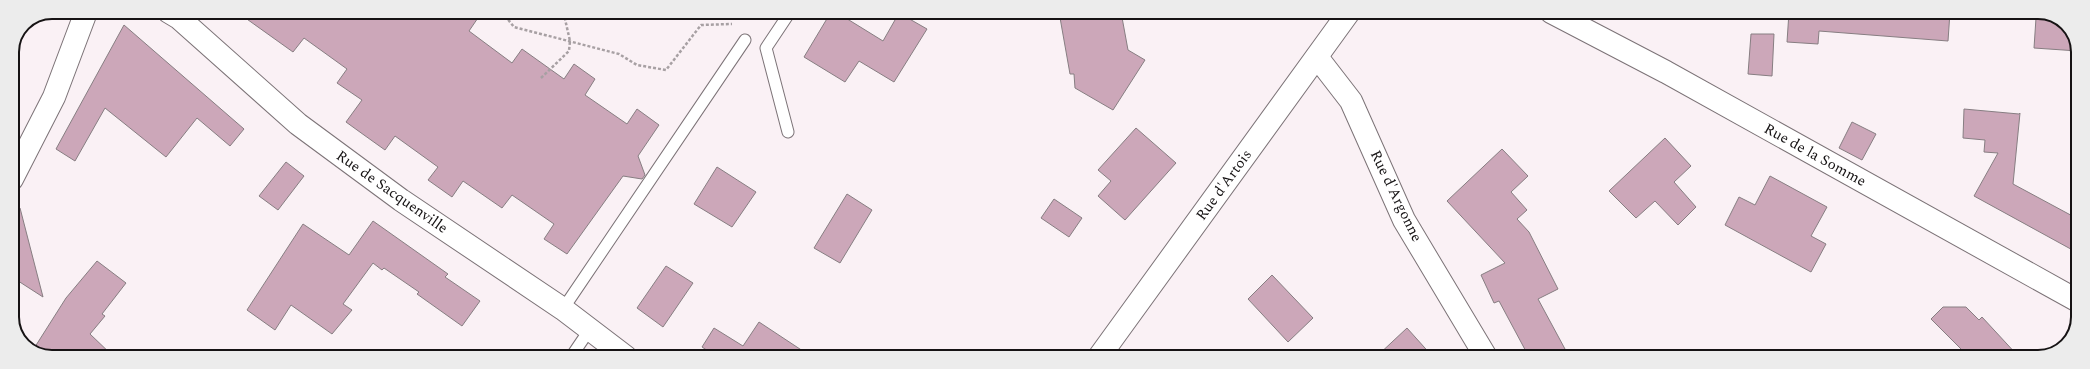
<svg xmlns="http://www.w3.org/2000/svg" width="2090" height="369" viewBox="0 0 2090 369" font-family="Spectral,serif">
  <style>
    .building { fill: #cca7b9; stroke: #877e82 }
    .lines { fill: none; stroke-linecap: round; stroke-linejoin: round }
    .service-casing { stroke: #7c7377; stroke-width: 13 }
    .minor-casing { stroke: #7c7377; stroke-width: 24 }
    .tertiary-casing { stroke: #7c7377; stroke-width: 24 }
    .path { stroke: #a7a0a3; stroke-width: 2.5; stroke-dasharray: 3 2; stroke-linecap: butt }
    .service { stroke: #fff; stroke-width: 11 }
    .minor { stroke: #fff; stroke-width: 22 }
    .tertiary { stroke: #fff; stroke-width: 22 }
    .labels { text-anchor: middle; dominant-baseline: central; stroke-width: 3; stroke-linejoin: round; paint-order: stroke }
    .street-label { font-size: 15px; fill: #161314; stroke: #fff }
    .rim { fill: none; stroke: #161314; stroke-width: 2 }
  </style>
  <rect width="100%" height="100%" fill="#faf1f5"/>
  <g class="building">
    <path d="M237,12H482L469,31L512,63L522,49L564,79L574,64L595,79L585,95L627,124L637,109L659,125L638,156L645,175L642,179L623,176L567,254L544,239L554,224L512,195L502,208L463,181L452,197L428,180L438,167L395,136L385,150L364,135L346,122L362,100L337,83L347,69L304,38L293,52Z"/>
    <path d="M831,12H836L883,41L899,13L927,29L894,82L859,61L845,82L804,57Z"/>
    <path d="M1059,12H1121L1128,50L1145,60L1113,110L1075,88L1074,74H1070Z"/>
    <path d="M1789,12H1950L1948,41L1819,31L1818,44L1787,42Z"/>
    <path d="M2036,18L2058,20L2066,24L2078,51L2034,48Z"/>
    <path d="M124,25L244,129L230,146L197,118L166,157L105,108L75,161L56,149Z"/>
    <path d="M1751,34H1774L1772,76L1748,74Z"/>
    <path d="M1964,109L2019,114L2020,113L2013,184L2078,219V253L1974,196L1998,153L1984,152L1985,140L1963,138Z"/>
    <path d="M1852,122L1876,134L1862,160L1839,148Z"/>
    <path d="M1136,128L1176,163L1125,220L1098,196L1111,181L1098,170Z"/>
    <path d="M1665,138L1691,166L1674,182L1696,207L1678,225L1655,201L1636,218L1609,191Z"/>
    <path d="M1502,149L1528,176L1511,192L1527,210L1517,219L1529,232L1558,289L1538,299L1565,349L1550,357H1529L1499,301L1494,303L1481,275L1505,263L1447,201Z"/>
    <path d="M286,162L304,176L278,210L259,196Z"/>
    <path d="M717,167L756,192L732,227L694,204Z"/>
    <path d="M1770,176L1827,207L1811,236L1826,244L1811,272L1725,225L1739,197L1755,205Z"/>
    <path d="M847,194L872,210L840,263L814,248Z"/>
    <path d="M1054,199L1082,218L1069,237L1041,218Z"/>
    <path d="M20,208L43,297L12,277V209Z"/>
    <path d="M373,221L448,274L445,277L480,301L462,326L417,294L419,292L384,268L382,270L373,263L343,304L352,310L332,334L291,305L275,330L247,310L303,224L349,255Z"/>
    <path d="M97,261L126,283L102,314L105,316L90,334L114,357H47L33,350L66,298Z"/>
    <path d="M666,266L693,283L663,327L637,308Z"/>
    <path d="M1272,275L1313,318L1288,342L1248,299Z"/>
    <path d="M1943,307H1966L1979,320L1982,317L2019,357H1969L1931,319Z"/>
    <path d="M759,322L812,357H717L702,347L714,328L743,346Z"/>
    <path d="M1407,328L1433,357H1376Z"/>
  </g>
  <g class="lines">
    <g class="service-casing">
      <g id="service">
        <path d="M788,132L766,48L790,12"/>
        <path d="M563,309L745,40"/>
        <path d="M571,357L590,329"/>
      </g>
    </g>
    <g class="minor-casing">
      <g id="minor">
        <path d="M1551,12L1666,72L2078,301"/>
        <path d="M1317,57L1351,101L1404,220L1486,357"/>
        <path d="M12,179L54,97L86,12"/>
      </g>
    </g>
    <g class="tertiary-casing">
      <g id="tertiary">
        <path d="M169,12L179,18L298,124L401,200L563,309L626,357"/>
        <path d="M1099,357L1349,12"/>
      </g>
    </g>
    <g class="path">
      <path d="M502,12L514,27L619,54L637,65L666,70L701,25L732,24"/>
      <path d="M541,78L569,51L570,41L565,19"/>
    </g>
    <use href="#service" class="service"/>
    <use href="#minor" class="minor"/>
    <use href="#tertiary" class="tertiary"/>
  </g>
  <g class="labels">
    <g class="street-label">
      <text transform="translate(1815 155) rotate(29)">Rue de la Somme</text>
      <text transform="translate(1224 185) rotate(-54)">Rue d'Artois</text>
      <text transform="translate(392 192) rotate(35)">Rue de Sacquenville</text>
      <text transform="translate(1396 196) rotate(64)">Rue d'Argonne</text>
    </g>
  </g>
  <path d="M0 0H2090V369H0ZM52 19H2038A33 33 0 0 1 2071 52V317A33 33 0 0 1 2038 350H52A33 33 0 0 1 19 317V52A33 33 0 0 1 52 19Z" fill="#ececec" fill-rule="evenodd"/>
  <path class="rim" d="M52 19H2038A33 33 0 0 1 2071 52V317A33 33 0 0 1 2038 350H52A33 33 0 0 1 19 317V52A33 33 0 0 1 52 19Z"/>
</svg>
